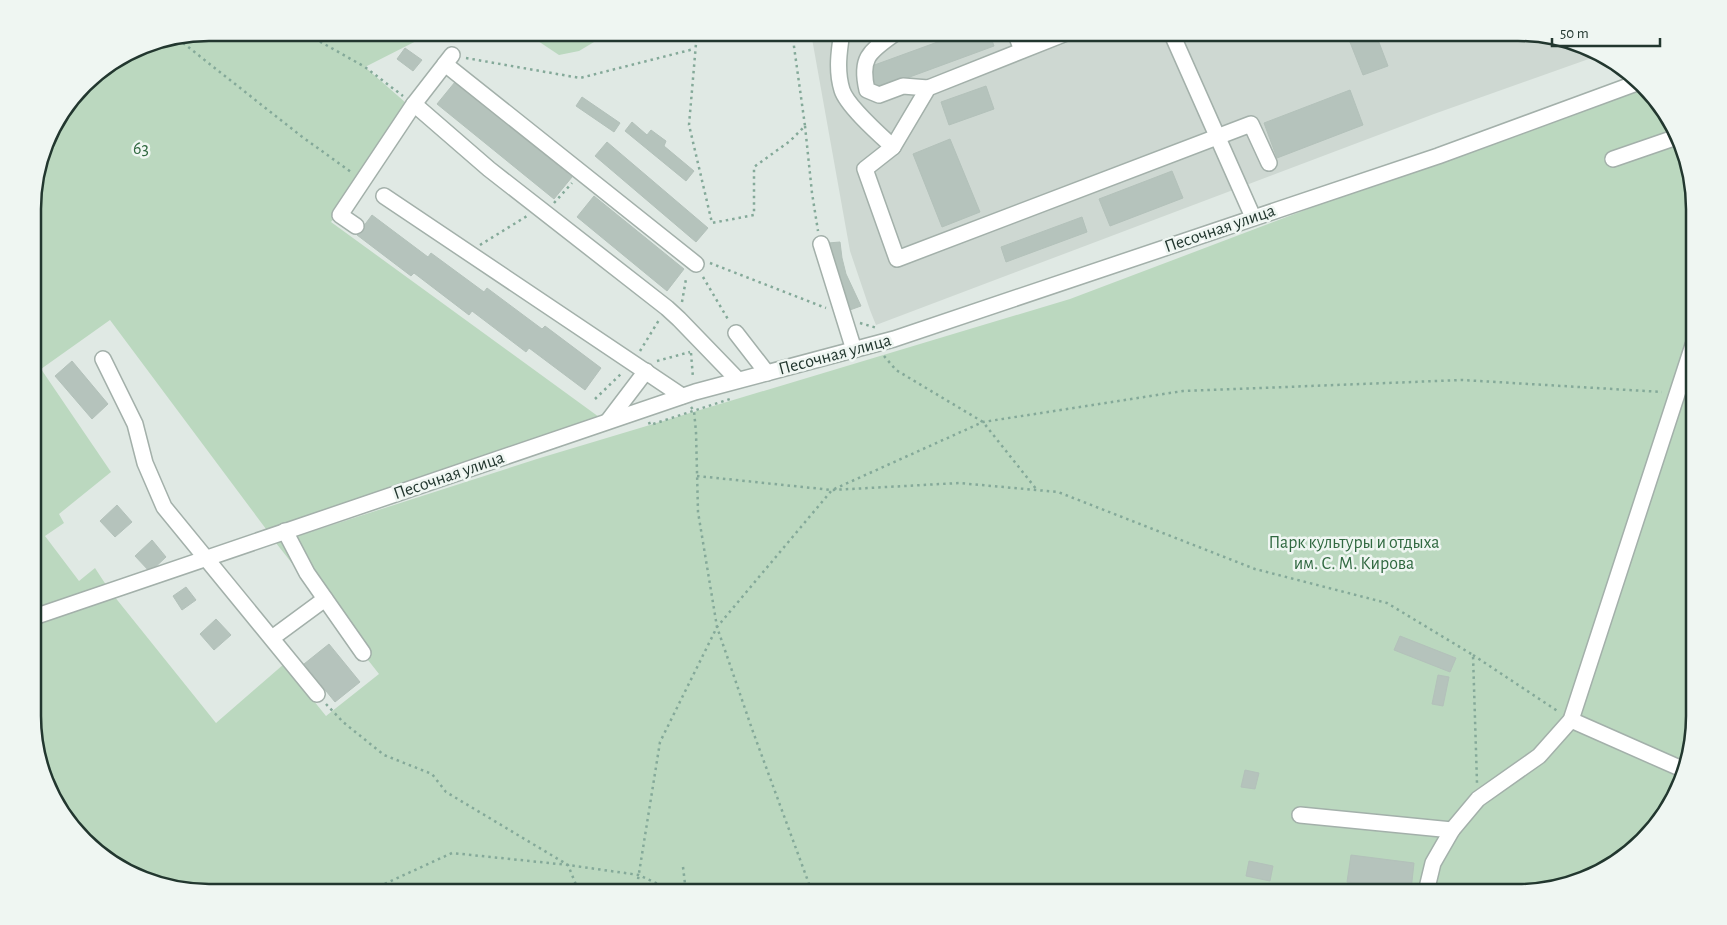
<svg xmlns="http://www.w3.org/2000/svg" width="1727" height="925" viewBox="0 0 1727 925" font-family="'Alegreya Sans',sans-serif">
  <style>
    .built { fill: #ced8d2 }
    .green { fill: #bbd8bf }
    .building { fill: #b5c3bc; stroke: #b3c1ba }
    .lines { fill: none; stroke-linecap: round; stroke-linejoin: round }
    .minor-casing { stroke: #a3b0aa; stroke-width: 18 }
    .path { stroke: #84a999; stroke-width: 2.5; stroke-dasharray: 2.5 4; stroke-linecap: butt }
    .minor { stroke: #fff; stroke-width: 15 }
    .labels { text-anchor: middle; dominant-baseline: central; stroke-width: 5; stroke-linejoin: round; paint-order: stroke }
    .park-label { font-size: 18px; fill: #316941; stroke: #eff6f2 }
    .street-label { font-size: 18px; fill: #22372f; stroke: #eff6f2 }
    .rim { fill: none; stroke: #22372f; stroke-width: 2.5 }
  </style>
  <rect width="100%" height="100%" fill="#e0e9e4"/>
  <path class="built" d="M1517,32L1596,51L1600,55L1434,114L876,325L870,310L850,251L811,33Z"/>
  <g class="green">
    <path d="M210,32L432,33L365,67L414,110L331,222L599,417L269,533L110,320L41,369L111,472L59,514L64,523L45,536L79,581L95,568L110,591L216,723L284,664L326,716L379,674L276,543L540,458L1070,299L1411,170L1641,90L1664,111L1693,187L1694,716L1676,794L1615,863L1529,892H210L131,874L69,823L34,739L33,198L51,131L93,77L142,46Z"/>
    <path d="M526,33H609L579,51L559,55Z"/>
  </g>
  <g class="building">
    <path d="M965,32H989L994,46L877,89L869,67Z"/>
    <path d="M1346,32H1375L1388,66L1363,75Z"/>
    <path d="M405,48L422,60L413,71L397,59Z"/>
    <path d="M455,82L572,177L554,199L437,104Z"/>
    <path d="M986,86L994,109L949,125L941,102Z"/>
    <path d="M1350,90L1363,125L1277,158L1264,123Z"/>
    <path d="M582,97L620,123L614,132L576,106Z"/>
    <path d="M632,122L647,135L651,130L666,141L664,146L694,171L686,181L625,131Z"/>
    <path d="M950,139L980,212L942,227L913,154Z"/>
    <path d="M607,142L708,228L696,242L595,156Z"/>
    <path d="M1172,171L1183,198L1110,226L1099,199Z"/>
    <path d="M594,196L684,269L667,291L577,217Z"/>
    <path d="M372,215L428,257L431,253L484,292L487,288L542,329L545,326L601,368L585,390L529,348L526,352L472,311L469,315L414,273L411,276L357,235Z"/>
    <path d="M1082,217L1087,232L1006,262L1001,247Z"/>
    <path d="M840,242L842,258L846,274L861,306L847,311L828,243Z"/>
    <path d="M72,361L108,404L92,419L55,376Z"/>
    <path d="M117,505L132,522L115,537L100,521Z"/>
    <path d="M152,540L166,557L150,572L135,556Z"/>
    <path d="M186,587L196,600L182,610L173,596Z"/>
    <path d="M216,619L231,635L214,650L200,634Z"/>
    <path d="M1400,636L1456,658L1450,672L1394,650Z"/>
    <path d="M329,644L360,682L335,702L304,664Z"/>
    <path d="M1438,675L1449,677L1443,706L1432,704Z"/>
    <path d="M1245,770L1259,773L1255,789L1241,787Z"/>
    <path d="M1351,855L1414,863L1411,890L1347,882Z"/>
    <path d="M1249,861L1273,866L1270,881L1246,876Z"/>
    <path d="M1288,884L1315,889L1314,892H1286Z"/>
  </g>
  <g class="lines">
    <g class="minor-casing">
      <g id="minor">
        <path d="M842,32C839,51 836,71 842,90C847,106 880,135 893,147L865,169L897,259L1251,124L1269,163"/>
        <path d="M897,32C871,51 859,56 867,90L879,95L903,86L928,88"/>
        <path d="M1015,32L1022,50"/>
        <path d="M1171,32L1253,217"/>
        <path d="M445,64L696,264"/>
        <path d="M414,104L489,169L667,308L679,319L738,380"/>
        <path d="M893,147L928,88L1069,32"/>
        <path d="M1613,159L1674,138"/>
        <path d="M384,196L682,396"/>
        <path d="M356,226L340,215L414,104L452,55"/>
        <path d="M821,244L854,350"/>
        <path d="M736,333L767,373"/>
        <path d="M103,359L135,424L145,463L164,507L317,694"/>
        <path d="M608,421L646,371"/>
        <path d="M285,531L307,573L363,653"/>
        <path d="M34,617L695,392L894,339L1438,156L1634,84"/>
        <path d="M272,638L325,599"/>
        <path d="M1571,720L1682,769"/>
        <path d="M1300,815L1452,830"/>
        <path d="M1426,892L1433,863L1452,830L1478,799L1539,756L1571,720L1693,345"/>
      </g>
    </g>
    <g class="path">
      <path d="M303,32L365,67L403,96"/>
      <path d="M697,32L689,125L712,223L754,215V167L790,141L805,126L792,32"/>
      <path d="M178,39L301,136L351,172"/>
      <path d="M466,58L580,78L694,49"/>
      <path d="M805,126L812,193L818,231"/>
      <path d="M554,203L572,183"/>
      <path d="M480,245L527,216"/>
      <path d="M710,263L826,308"/>
      <path d="M703,277L729,321"/>
      <path d="M682,302L686,279"/>
      <path d="M860,323L877,328"/>
      <path d="M640,351L659,320"/>
      <path d="M691,353L693,378"/>
      <path d="M884,356L896,370L983,422L1037,490"/>
      <path d="M657,361L690,352"/>
      <path d="M595,399L622,373"/>
      <path d="M691,407L694,411L696,432L698,512L717,627L752,729L812,892"/>
      <path d="M649,422L650,425L730,399"/>
      <path d="M697,476L832,490L959,483L1058,492L1255,569L1387,603L1473,655L1477,783"/>
      <path d="M1473,655L1559,712"/>
      <path d="M326,704L343,722L384,755L432,774L446,792L568,865L579,892"/>
      <path d="M683,867L686,892"/>
      <path d="M1441,890L1452,892"/>
      <path d="M367,892L452,853L568,865L639,875L675,892"/>
      <path d="M636,892L660,742L717,627L832,490L983,422L1183,391L1463,380L1662,392"/>
      <path d="M1526,892L1552,881L1564,880"/>
    </g>
    <use href="#minor" class="minor"/>
  </g>
  <g class="labels">
    <g class="park-label">
      <text x="141" y="149">63</text>
      <text x="1354" y="543">Парк культуры и отдыха<tspan x="1354" dy="21">им. С. М. Кирова</tspan></text>
    </g>
    <g class="street-label">
      <text transform="translate(1220 229) rotate(-19)">Песочная улица</text>
      <text transform="translate(835 355) rotate(-15)">Песочная улица</text>
      <text transform="translate(449 476) rotate(-19)">Песочная улица</text>
    </g>
  </g>
  <path d="M0 0H1727V925H0ZM209 41H1518A168 168 0 0 1 1686 209V716A168 168 0 0 1 1518 884H209A168 168 0 0 1 41 716V209A168 168 0 0 1 209 41Z" fill="#eff6f2" fill-rule="evenodd"/>
  <path class="rim" d="M209 41H1518A168 168 0 0 1 1686 209V716A168 168 0 0 1 1518 884H209A168 168 0 0 1 41 716V209A168 168 0 0 1 209 41Z"/>
  <path d="M1552 38v8h108v-8" fill="none" stroke="#22372f" stroke-width="2.5"/>
  <text x="1560" y="38" font-size="15" fill="#22372f" stroke="#eff6f2" stroke-width="4" paint-order="stroke">50 m</text>
</svg>
